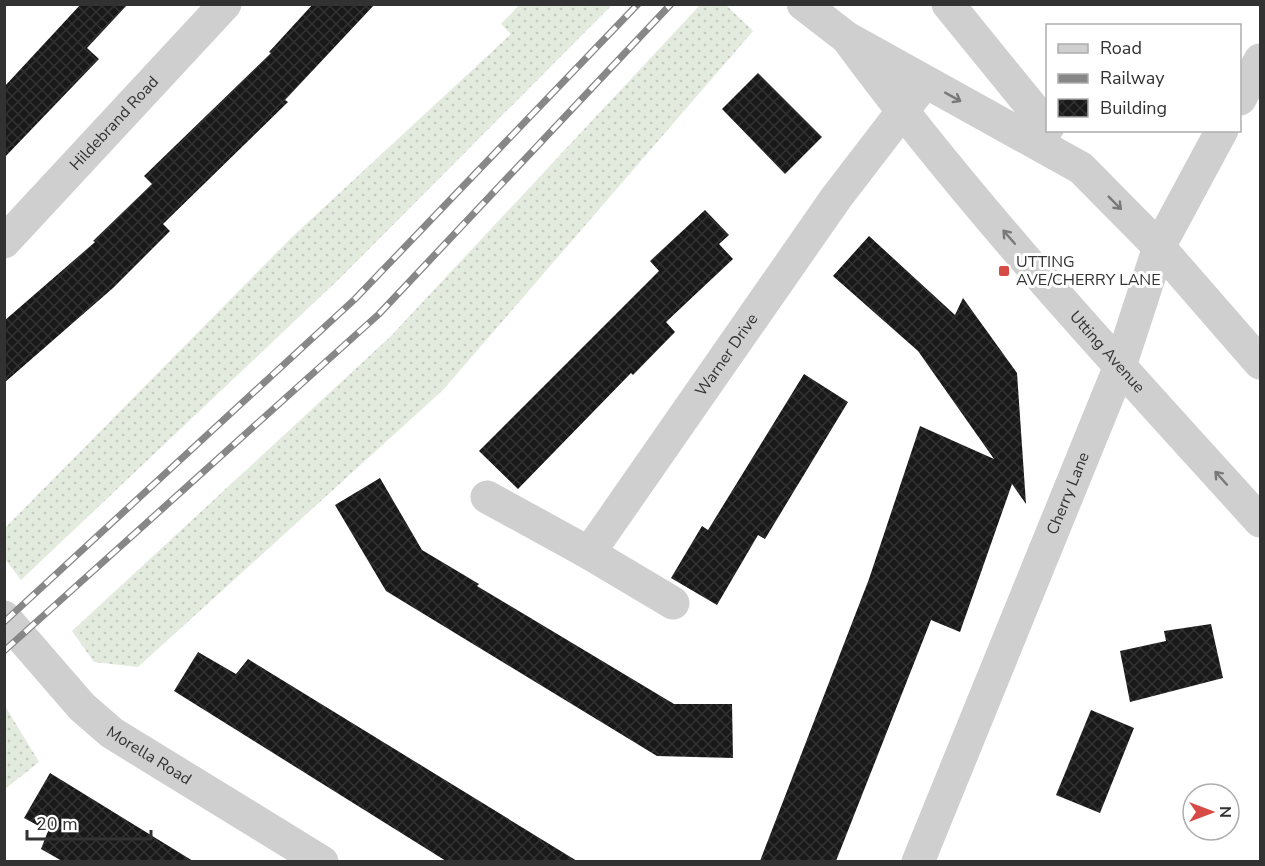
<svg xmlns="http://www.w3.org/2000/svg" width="1265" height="866" viewBox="0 0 1265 866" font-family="'Nunito Sans',sans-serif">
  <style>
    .grass { fill: url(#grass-dots) }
    .building { fill: url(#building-cross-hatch) }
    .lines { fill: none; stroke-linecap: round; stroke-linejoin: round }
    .minor { stroke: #cfcfcf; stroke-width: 33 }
    .rail-casing { stroke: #878787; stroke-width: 7 }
    .rail { stroke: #fff; stroke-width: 4.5; stroke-dasharray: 14; stroke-linecap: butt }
    .oneway { stroke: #797979 }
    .poi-dot { fill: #d84a45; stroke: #fff; stroke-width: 2 }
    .labels { text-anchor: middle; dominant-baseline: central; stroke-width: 6; stroke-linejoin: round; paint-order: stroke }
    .street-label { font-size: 16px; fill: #323232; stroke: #fff }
    .poi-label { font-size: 16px; fill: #323232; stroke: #fff; text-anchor: start }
  </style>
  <defs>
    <pattern id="grass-dots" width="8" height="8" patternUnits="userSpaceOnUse" patternTransform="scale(1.5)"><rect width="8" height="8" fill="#e3eade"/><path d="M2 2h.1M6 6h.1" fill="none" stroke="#c3c9bf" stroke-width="1.8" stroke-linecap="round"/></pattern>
    <pattern id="building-cross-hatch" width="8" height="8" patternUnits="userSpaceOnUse" patternTransform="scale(1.5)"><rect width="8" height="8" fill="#191919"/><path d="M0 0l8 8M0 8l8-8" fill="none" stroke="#323232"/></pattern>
  </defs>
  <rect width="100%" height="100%" fill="#fff"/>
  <g class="grass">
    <path d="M520,4L612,5L339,279L21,580L5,559V528L291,238L511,34L501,24Z"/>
    <path d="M700,5H726L753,31L443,390L138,667L94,662L72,631L390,337Z"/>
    <path d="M5,706L39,762L5,789H4Z"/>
  </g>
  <g class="building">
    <path d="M81,4H128L87,48L99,59L4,158V87Z"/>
    <path d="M313,4H375L285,100L288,102L163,224L170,231L113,288L4,383V321L95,242L93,241L152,184L144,176L271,53L269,52Z"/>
    <path d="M758,73L822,137L785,174L722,109Z"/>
    <path d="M705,210L729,235L719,244L733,259L666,322L675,332L633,375L631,373L518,489L479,451L659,271L650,261Z"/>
    <path d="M869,236L955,315L963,298L1017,373L1026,504L1012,484L960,632L931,620L836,861H760L869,579L920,426L994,459L918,351L833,276Z"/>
    <path d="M804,374L848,402L765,539L758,535L717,605L671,578L702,526L708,530Z"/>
    <path d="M380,478L422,550L479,584L477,586L674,704H732L733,758L657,756L386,591L335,505Z"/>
    <path d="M1211,624L1223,678L1130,702L1120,651L1166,641L1164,631Z"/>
    <path d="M198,652L236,674L248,659L577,861H446L174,691Z"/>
    <path d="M1091,710L1134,728L1100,813L1056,795Z"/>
    <path d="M50,773L193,861H62L41,849L48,831L24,818Z"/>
  </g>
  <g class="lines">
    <g class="minor">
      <path d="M803,4L847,38L1081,168L1159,247L1260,363"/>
      <path d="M948,4L1048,127"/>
      <path id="s1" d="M847,38C972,208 1119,365 1260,521"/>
      <path d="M1240,99L1260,60"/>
      <path id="s2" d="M4,242L225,4"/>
      <path d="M487,497L589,553"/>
      <path id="s3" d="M673,603L589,553L836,198L925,82"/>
      <path id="s4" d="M4,617L82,707L112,733L322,862"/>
      <path id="s5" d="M918,862L1120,366L1159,247L1222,130"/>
    </g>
    <g class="rail-casing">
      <g id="rail">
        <path d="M4,622L355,299L638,4"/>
        <path d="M4,651L379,314L671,4"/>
      </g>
    </g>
    <use href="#rail" class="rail"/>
  </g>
  <defs><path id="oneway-shaft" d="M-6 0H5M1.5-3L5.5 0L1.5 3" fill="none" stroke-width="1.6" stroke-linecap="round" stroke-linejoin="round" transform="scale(1.5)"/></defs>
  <g class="oneway">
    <use href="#oneway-shaft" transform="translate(953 97) rotate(29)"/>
    <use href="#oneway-shaft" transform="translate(1115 203) rotate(45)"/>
    <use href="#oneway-shaft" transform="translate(1009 237) rotate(-131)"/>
    <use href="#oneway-shaft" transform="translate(1221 478) rotate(-132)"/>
  </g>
  <rect class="poi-dot" x="998" y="265" width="12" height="12" rx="3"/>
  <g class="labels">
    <g class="street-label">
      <text stroke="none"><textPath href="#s2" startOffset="162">Hildebrand Road</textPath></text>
      <text stroke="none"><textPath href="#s1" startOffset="408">Utting Avenue</textPath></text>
      <text stroke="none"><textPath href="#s3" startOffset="339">Warner Drive</textPath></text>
      <text stroke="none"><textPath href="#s5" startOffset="398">Cherry Lane</textPath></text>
      <text stroke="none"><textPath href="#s4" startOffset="202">Morella Road</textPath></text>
    </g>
    <g class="poi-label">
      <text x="1016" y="262">UTTING<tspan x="1016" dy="18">AVE/CHERRY LANE</tspan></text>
    </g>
  </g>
  <rect width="1265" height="866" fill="none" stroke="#323232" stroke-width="12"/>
  <rect x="1046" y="24" width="195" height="108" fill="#ffffff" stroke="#adadad" stroke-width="1.5"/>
  <rect x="1058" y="44" width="30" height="9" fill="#cfcfcf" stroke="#adadad" stroke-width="1.5"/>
  <text x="1100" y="54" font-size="18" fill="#323232">Road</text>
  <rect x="1058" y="74" width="30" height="9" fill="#878787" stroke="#adadad" stroke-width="1.5"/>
  <text x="1100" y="84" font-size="18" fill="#323232">Railway</text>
  <rect x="1058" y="99" width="30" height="18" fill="url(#building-cross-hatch)" stroke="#adadad" stroke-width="1.5"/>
  <text x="1100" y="114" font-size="18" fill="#323232">Building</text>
  <g transform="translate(1211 812) rotate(90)"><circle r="28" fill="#ffffff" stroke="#adadad" stroke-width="1.5"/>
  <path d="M0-4.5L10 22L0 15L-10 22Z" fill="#d84a45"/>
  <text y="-9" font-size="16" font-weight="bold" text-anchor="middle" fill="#323232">N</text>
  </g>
  <path d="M27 830v9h124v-9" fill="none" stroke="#323232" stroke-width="3"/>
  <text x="36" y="830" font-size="18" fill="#323232" stroke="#ffffff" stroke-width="4.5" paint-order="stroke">20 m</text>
</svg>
